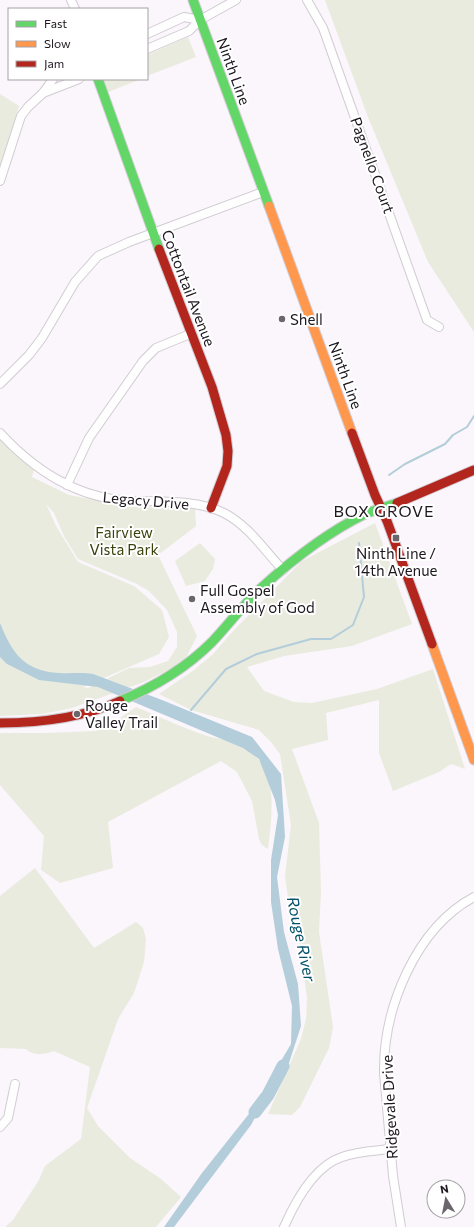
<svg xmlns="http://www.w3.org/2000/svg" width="474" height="1227" viewBox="0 0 474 1227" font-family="Commissioner,sans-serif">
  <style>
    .green { fill: #e9ebde; fill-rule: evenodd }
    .water { fill: #b3cdda }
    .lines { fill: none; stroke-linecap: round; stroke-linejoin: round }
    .stream { stroke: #b3cdda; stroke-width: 2 }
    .river { stroke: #b3cdda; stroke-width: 13 }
    .street-casing { stroke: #d1ccd2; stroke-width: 10 }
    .fast-casing { stroke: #d1ccd2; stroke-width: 11 }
    .slow-casing { stroke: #d1ccd2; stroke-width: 11 }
    .jam-casing { stroke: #d1ccd2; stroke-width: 11 }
    .street { stroke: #fefefe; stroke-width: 8 }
    .fast { stroke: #63d668; stroke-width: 9 }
    .slow { stroke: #ff974d; stroke-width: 9 }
    .jam { stroke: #b3261e; stroke-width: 9 }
    .poi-dot { fill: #6b656c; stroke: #fff; stroke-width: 1.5 }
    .labels { text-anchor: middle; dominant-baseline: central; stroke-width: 4; stroke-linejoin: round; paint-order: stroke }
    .street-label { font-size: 15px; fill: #1e171f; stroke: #fff }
    .poi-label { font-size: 15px; fill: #1e171f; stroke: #fff; text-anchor: start }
    .park-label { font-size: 15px; fill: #39430b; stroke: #fff }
    .neighbourhood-label { font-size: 16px; letter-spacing: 1px; fill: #1e171f; stroke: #fff }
    .water-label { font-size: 16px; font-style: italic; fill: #025069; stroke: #fff }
  </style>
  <rect width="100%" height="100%" fill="#faf6fb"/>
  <g class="green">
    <path d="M325,0H474V332L428,262L368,117Z"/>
    <path d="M188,37L196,57L147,76V55Z"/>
    <path d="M103,79H141L108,92Z"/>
    <path d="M0,94L19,106L0,170Z"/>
    <path d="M0,439L16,456L34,470L32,477L69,495L131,507L195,508L196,526L158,555L197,636L187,656L174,667L144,682L72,708L42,714L0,716ZM46,504L54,513L64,536L78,559L137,584L149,591L167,610L177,632V647L168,661L150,667L129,668L88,688L83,687L159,654L169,637L162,610L134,586L78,562L56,526Z"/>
    <path d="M375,523L412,624L352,646L284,656L247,667L264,691L294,702L312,703L377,689L433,669L465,769L451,764L439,772L393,791L379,753V700L326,713L328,740L292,749L319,823L321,891L319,932L333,1027L329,1048L300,1107L292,1115L268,1114L301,1039L306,1019L307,998L300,946L292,926L285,876L291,825L280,754L271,742L259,730L191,710L159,694L194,670L213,654L234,630L302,561Z"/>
    <path d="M200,543L215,559L213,569L205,581L186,586L175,561Z"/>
    <path d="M136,707C160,717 183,728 207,736C214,738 221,738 228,741C281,757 273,805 268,849L262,845L259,839L252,801L237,772L221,761L108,822L113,868L60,883L41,870L44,836L0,785V733H46L96,731L109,726Z"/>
    <path d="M35,868L94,948L136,922L143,928L146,939L144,962L134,993L118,1019L87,1108L98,1126L130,1158L161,1179L181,1197L156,1227H5L13,1220L39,1180L45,1166L81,1139L90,1067L54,1051C44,1054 35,1057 26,1049L0,1048V896Z"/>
  </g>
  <path class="water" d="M0,623C12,653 24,671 59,673C71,674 81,672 93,674L162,700L252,737L281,774L285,837L277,877L284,932L298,984L301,1026L289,1063L282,1075L274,1082L251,1125L174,1227H164L202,1173L252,1110L291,1044L292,1006L278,949L271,902V860L278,815L275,800L259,759L243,748L98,687L39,680L7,664L0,657Z"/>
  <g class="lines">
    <g class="stream">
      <path d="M389,475L405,464L445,444L453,435L467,427L474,416"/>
      <path d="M191,710L226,669L257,654L311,639H331L353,625L364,597L359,543"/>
    </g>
    <path class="river" d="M255,1112L268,1095L283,1066"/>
    <g class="street-casing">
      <g id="street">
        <path d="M71,0L75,9"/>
        <path d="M307,0L323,28L427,320L439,327"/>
        <path d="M147,34L184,17L200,20"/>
        <path d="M147,49L189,31L200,20L236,0"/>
        <path d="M43,93L79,79"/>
        <path d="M0,181L21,116L28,107L43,93L53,79"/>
        <path d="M0,384L29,355L42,338L75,282L98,256L129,242L263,192"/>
        <path d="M0,433C36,472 82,501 137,501C166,502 197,500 224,513C249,526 264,550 283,570"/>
        <path d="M67,485L89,438L143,361L156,348L190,334"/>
        <path d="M0,1127L8,1118L15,1084"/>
        <path d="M284,1227C295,1202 314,1166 342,1157C358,1151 374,1151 391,1149"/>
        <path d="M401,1227L393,1176L384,1073C383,1008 416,928 474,897"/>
      </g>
    </g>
    <g class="fast-casing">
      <g id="fast">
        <path d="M193,0L269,206"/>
        <path d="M98,79L159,249"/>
        <path d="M120,701C154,687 186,668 212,642C229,624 243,605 261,588C292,560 328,532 365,514C375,510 386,507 397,503"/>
      </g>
    </g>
    <g class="slow-casing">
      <g id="slow">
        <path d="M269,206L352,433"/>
        <path d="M432,644L474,760"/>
      </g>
    </g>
    <g class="jam-casing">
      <g id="jam">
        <path d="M159,249L212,387L226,435L228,451L227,466L211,508"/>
        <path d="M352,433L375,495L387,521L432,644"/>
        <path d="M397,503L474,470"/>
        <path d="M0,723C42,723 82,718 120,701"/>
      </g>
    </g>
    <use href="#street" class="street"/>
    <use href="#fast" class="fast"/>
    <use href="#slow" class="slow"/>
    <use href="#jam" class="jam"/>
  </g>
  <g class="poi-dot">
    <circle cx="282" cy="319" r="4"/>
    <rect x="392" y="534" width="8" height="8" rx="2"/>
    <circle cx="192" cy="599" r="4"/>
    <circle cx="77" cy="714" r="4"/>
  </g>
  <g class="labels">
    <g class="street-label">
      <text transform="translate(234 71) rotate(70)">Ninth Line</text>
      <text transform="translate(373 165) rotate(70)">Pagnello Court</text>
      <text transform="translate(189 288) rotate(69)">Cottontail Avenue</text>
      <text transform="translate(346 375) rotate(70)">Ninth Line</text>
      <text transform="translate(146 500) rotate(5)">Legacy Drive</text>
      <text transform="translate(389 1107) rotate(-93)">Ridgevale Drive</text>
    </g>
    <g class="poi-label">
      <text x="290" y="319">Shell</text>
      <text x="396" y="553" text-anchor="middle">Ninth Line /<tspan x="396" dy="17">14th Avenue</tspan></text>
      <text x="200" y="590">Full Gospel<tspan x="200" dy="17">Assembly of God</tspan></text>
      <text x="85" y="705">Rouge<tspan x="85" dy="17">Valley Trail</tspan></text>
    </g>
    <g class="park-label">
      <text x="124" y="532">Fairview<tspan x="124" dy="17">Vista Park</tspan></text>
    </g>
    <g class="neighbourhood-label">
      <text x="384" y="510">BOX GROVE</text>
    </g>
    <g class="water-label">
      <text transform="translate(302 939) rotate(78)">Rouge River</text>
    </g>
  </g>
  <rect x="8" y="8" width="140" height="72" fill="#ffffff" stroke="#a5a2a5"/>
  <rect x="16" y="21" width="20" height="6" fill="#63d668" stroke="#a5a2a5"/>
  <text x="44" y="28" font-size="12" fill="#1e171f">Fast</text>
  <rect x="16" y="41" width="20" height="6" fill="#ff974d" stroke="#a5a2a5"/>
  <text x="44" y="48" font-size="12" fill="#1e171f">Slow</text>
  <rect x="16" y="61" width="20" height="6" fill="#b3261e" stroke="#a5a2a5"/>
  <text x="44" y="68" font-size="12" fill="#1e171f">Jam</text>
  <g transform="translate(446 1199) rotate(350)"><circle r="19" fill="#ffffff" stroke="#a5a2a5"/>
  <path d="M0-3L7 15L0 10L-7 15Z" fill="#6b656c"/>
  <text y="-6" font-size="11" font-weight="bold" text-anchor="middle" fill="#1e171f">N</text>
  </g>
</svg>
